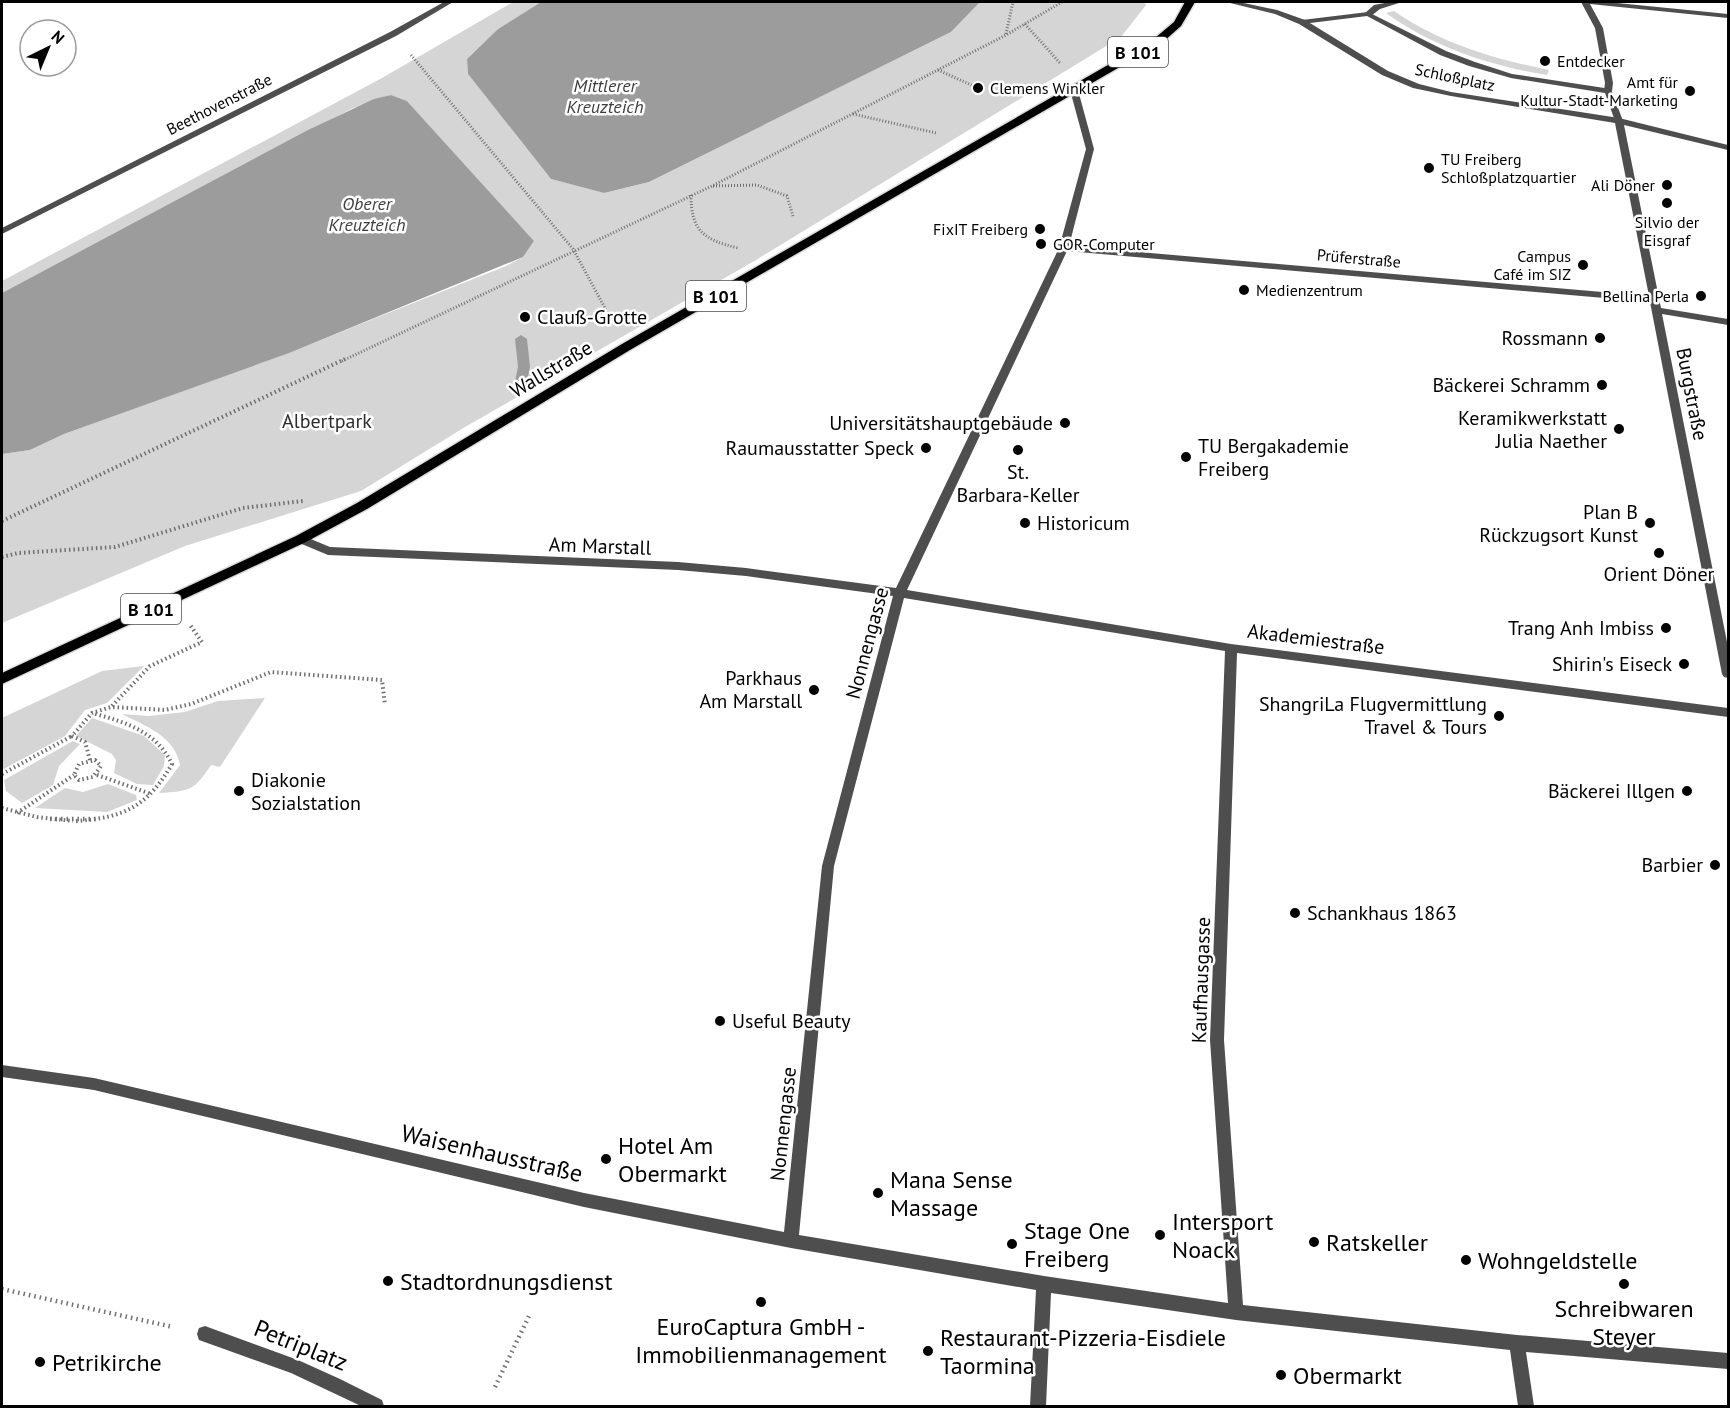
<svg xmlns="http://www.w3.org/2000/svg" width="1730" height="1408" viewBox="0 0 1730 1408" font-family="'PT Sans',sans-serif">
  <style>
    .green { fill: #d5d5d5 }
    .water { fill: #9c9c9c }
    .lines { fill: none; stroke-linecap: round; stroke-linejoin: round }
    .stream { fill: #9c9c9c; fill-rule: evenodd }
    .primary-casing { stroke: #dbdbdb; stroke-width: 3 }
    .path-far2 { stroke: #707070; stroke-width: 3; stroke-dasharray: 1 2; stroke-linecap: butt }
    .path-far1 { stroke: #707070; stroke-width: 4; stroke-dasharray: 1.5 3; stroke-linecap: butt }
    .path { stroke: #707070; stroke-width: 4.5; stroke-dasharray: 1.5 4; stroke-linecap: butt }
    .lane { fill: #4e4e4e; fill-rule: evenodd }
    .street { fill: #4e4e4e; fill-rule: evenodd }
    .primary { fill: #000; fill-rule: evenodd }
    .poi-dot { fill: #000; stroke: #fff; stroke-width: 2 }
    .labels { text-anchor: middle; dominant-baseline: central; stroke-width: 5; stroke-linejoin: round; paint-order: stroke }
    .far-poi-label { font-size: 16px; fill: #000; stroke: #fff; text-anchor: start }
    .far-street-label { font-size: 16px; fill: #000; stroke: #fff }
    .shield { fill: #fff; stroke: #4c4c4c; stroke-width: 1.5 }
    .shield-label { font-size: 18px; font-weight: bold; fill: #000 }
    .far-water-label { font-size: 18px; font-style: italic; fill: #3d3d3d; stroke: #fff }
    .poi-label { font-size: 20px; fill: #000; stroke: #fff; text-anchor: end }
    .street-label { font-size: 20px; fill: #000; stroke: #fff }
    .park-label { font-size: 20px; fill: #2c2c2c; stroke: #fff }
    .near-poi-label { font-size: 24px; fill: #000; stroke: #fff; text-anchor: start }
    .near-street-label { font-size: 24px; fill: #000; stroke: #fff }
  </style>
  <rect width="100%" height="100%" fill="#fff"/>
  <g class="green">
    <path d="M513,2H541L498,29L467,59L468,74L551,179L604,193L649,182L951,32L980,2H1144L1146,5L1121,37L756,260L465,427L361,491L185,546L2,623V454L30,450L64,434L288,353L506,266L523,257L534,241L407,101L391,95L351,109L2,293V281L382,78Z"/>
    <path d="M1394,11C1440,43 1494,59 1549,70L1547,75C1491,66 1433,47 1386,13Z"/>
    <path d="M144,666L107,703L85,710L65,736L2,770V718L102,671Z"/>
    <path d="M265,698L220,767L211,765C194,791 190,791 159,793L180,765C175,736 145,726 122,714L149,716L185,712L218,701Z"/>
    <path d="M92,718L144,736L165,755L164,766L153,785L137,784L114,773L116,760L112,754L76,736Z"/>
    <path d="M73,741L80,744L59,766L53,785L22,803L6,791L4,780Z"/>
    <path d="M108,784L136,795L137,800L107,812L35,808L65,788L83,792Z"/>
  </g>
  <g class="water">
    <path d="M541,2H980L951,32L649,182L604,193L551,179L468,74L467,59L498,29Z"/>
    <path d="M391,95L407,101L534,241L523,257L289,353L64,434L30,450L2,454V293L308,130L374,99Z"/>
  </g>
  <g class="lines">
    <path class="stream" d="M521,335L527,339L530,367L526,386L520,390L514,386L518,367L515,339Z"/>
    <g class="primary-casing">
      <path id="primary" d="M1185,2H1195L1181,26L1163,42L630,350L367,509L306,542L2,684V673L296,536L357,503L622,344L1155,38L1174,22Z"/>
    </g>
    <g class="path-far2">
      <path d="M1025,24L1060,63"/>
      <path d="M1006,34L1013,2"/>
      <path d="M411,55L573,249L612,321"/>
      <path d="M938,70L978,88"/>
      <path d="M853,114L936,133"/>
      <path d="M713,186L757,185L787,196L793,216"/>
      <path d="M691,195C691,231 704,240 738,248"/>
      <path d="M342,361L712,186L1006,35L1062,2"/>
    </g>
    <g class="path-far1">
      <path d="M2,521L345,359"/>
      <path d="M2,557L18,553L115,547L243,508L303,501"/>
      <path d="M112,706L150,666L202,642L190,625"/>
      <path d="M90,760L85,742L72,736L92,713L111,707L165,710L191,704L271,672L382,680L385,705"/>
      <path d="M95,760L101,766L93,777L79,780L74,775L79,764Z"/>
      <path d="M2,774L72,736"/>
      <path d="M97,775L151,794"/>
      <path d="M2,808L37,817L73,821"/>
      <path d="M17,813L74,775"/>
      <path d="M76,821C124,818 148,806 172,764C156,731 125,722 92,713"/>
    </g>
    <g class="path">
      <path d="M50,819H96"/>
      <path d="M2,1289L173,1327"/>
      <path d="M495,1387L530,1314"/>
    </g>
    <path class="lane" d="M1368,12L1446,51L1475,62L1512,74L1611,89L1623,121L1619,124L1615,121L1605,93L1511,78L1469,66L1440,55L1367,16L1302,24L1298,22L1302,20Z"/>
    <g class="street">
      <path d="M444,2H453L396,36L2,234V228L390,32Z"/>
      <path d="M1226,2H1239L1277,10L1305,20L1388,71L1419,84L1451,92L1619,118L1728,145V150L1624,125L1661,308L1728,319V325L1662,314L1728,647V678L1724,677L1722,674L1650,302L1067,251L907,590L1231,644L1728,708V717L1237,653L1224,1040L1243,1305L1517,1335L1728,1353V1369L1526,1352L1534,1406H1518L1510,1350L1236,1320L1051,1293L1046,1406H1030L1036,1290L791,1248L584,1207L94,1090L2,1077V1065L94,1078L584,1193L784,1232L822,866L893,596L746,576L678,570L328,555L297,542L295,539L301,535L330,547L678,562L746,568L896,588L1059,248L1086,149L1070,90L1074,88L1078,90L1094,149L1069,246L1649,296L1615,123L1451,96L1413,88L1382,75L1299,24L1275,14ZM904,598L1225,651L1210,1040L1228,1303L1044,1276L799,1235L834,866Z"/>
      <path d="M1390,2H1402L1380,9L1371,16L1364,14L1374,5Z"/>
      <path d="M1581,2H1607L1728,14V18L1590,4L1603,28L1613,83L1612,91L1608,93L1604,91L1605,83L1595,28Z"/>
      <path d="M205,1326L298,1360L340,1379L382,1400L384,1406H361L291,1373L199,1340L197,1334L199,1328Z"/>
    </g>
    <use href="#primary" class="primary"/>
  </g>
  <g class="poi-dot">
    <circle cx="1545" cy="61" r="6"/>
    <circle cx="978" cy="88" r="6"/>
    <circle cx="1690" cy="91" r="6"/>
    <circle cx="1429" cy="168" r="6"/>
    <circle cx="1667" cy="185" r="6"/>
    <circle cx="1667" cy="203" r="6"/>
    <circle cx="1040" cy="229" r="6"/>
    <circle cx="1041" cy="244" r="6"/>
    <circle cx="1583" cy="265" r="6"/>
    <circle cx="1244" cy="290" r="6"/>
    <circle cx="1701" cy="296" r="6"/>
    <circle cx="525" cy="317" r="6"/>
    <circle cx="1600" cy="338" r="6"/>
    <circle cx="1602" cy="385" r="6"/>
    <circle cx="1065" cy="423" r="6"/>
    <circle cx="1619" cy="429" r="6"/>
    <circle cx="926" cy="448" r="6"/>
    <circle cx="1018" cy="450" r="6"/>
    <circle cx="1186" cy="457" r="6"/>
    <circle cx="1025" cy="523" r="6"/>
    <circle cx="1650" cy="523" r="6"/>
    <circle cx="1659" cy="553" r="6"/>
    <circle cx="1666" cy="628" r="6"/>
    <circle cx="1684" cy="664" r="6"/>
    <circle cx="814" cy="690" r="6"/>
    <circle cx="1499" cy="716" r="6"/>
    <circle cx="239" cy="791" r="6"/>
    <circle cx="1687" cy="791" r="6"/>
    <circle cx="1715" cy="865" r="6"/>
    <circle cx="1295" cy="913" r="6"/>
    <circle cx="720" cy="1021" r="6"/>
    <circle cx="606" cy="1159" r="6"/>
    <circle cx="878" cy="1193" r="6"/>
    <circle cx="1160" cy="1235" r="6"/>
    <circle cx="1314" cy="1242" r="6"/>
    <circle cx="1012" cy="1244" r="6"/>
    <circle cx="1466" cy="1260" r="6"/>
    <circle cx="388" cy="1281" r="6"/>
    <circle cx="1624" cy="1284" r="6"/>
    <circle cx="761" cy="1302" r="6"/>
    <circle cx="928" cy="1351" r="6"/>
    <circle cx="40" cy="1362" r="6"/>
    <circle cx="1281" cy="1375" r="6"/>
  </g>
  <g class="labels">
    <g class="far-poi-label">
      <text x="1557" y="61">Entdecker</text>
      <text x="1678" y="82" text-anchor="end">Amt für<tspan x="1678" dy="18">Kultur-Stadt-Marketing</tspan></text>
      <text x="990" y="88">Clemens Winkler</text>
      <text x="1441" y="159">TU Freiberg<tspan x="1441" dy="18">Schloßplatzquartier</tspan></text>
      <text x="1655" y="185" text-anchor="end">Ali Döner</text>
      <text x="1667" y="222" text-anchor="middle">Silvio der<tspan x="1667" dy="18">Eisgraf</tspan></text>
      <text x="1028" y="229" text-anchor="end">FixIT Freiberg</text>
      <text x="1053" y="244">GOR-Computer</text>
      <text x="1571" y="256" text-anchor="end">Campus<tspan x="1571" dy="18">Café im SIZ</tspan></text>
      <text x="1256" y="290">Medienzentrum</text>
      <text x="1689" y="296" text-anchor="end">Bellina Perla</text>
    </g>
    <g class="far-street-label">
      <text transform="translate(1455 77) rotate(12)">Schloßplatz</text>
      <text transform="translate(219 104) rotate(-27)">Beethovenstraße</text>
      <text transform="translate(1359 258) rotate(5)">Prüferstraße</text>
    </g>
    <g class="shield">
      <rect x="1108" y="37" width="60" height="30" rx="4.5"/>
      <rect x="686" y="281" width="60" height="30" rx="4.5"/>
      <rect x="121" y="594" width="60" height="30" rx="4.5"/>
    </g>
    <g class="shield-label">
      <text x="1138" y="52">B 101</text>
      <text x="716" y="296">B 101</text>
      <text x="151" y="609">B 101</text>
    </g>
    <g class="far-water-label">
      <text x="605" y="85">Mittlerer<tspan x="605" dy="21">Kreuzteich</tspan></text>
      <text x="367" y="203">Oberer<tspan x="367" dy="21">Kreuzteich</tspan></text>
    </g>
    <g class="poi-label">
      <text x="537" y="317" text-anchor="start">Clauß-Grotte</text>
      <text x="1588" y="338">Rossmann</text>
      <text x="1590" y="385">Bäckerei Schramm</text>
      <text x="1607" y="418">Keramikwerkstatt<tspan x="1607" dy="23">Julia Naether</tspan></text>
      <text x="1053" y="423">Universitätshauptgebäude</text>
      <text x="1198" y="446" text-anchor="start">TU Bergakademie<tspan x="1198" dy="23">Freiberg</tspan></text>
      <text x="914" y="448">Raumausstatter Speck</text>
      <text x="1018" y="472" text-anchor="middle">St.<tspan x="1018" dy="23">Barbara-Keller</tspan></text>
      <text x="1638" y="512">Plan B<tspan x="1638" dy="23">Rückzugsort Kunst</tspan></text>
      <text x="1037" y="523" text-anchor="start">Historicum</text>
      <text x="1659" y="574" text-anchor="middle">Orient Döner</text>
      <text x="1654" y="628">Trang Anh Imbiss</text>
      <text x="1672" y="664">Shirin's Eiseck</text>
      <text x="802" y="678">Parkhaus<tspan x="802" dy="23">Am Marstall</tspan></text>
      <text x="1487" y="704">ShangriLa Flugvermittlung<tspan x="1487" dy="23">Travel &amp; Tours</tspan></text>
      <text x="251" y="780" text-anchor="start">Diakonie<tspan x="251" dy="23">Sozialstation</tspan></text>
      <text x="1675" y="791">Bäckerei Illgen</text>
      <text x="1703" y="865">Barbier</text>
      <text x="1307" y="913" text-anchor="start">Schankhaus 1863</text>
      <text x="732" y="1021" text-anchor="start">Useful Beauty</text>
    </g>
    <g class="street-label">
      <text transform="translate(551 369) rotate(-31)">Wallstraße</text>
      <text transform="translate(1692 394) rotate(79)">Burgstraße</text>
      <text transform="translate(600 546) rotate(2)">Am Marstall</text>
      <text transform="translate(1316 639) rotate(7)">Akademiestraße</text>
      <text transform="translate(867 643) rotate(-75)">Nonnengasse</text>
      <text transform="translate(1201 980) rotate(-88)">Kaufhausgasse</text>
      <text transform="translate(783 1124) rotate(-84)">Nonnengasse</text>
    </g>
    <g class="park-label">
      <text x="327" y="421">Albertpark</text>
    </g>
    <g class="near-poi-label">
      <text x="618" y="1145">Hotel Am<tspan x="618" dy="28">Obermarkt</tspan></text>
      <text x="890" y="1179">Mana Sense<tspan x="890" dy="28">Massage</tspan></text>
      <text x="1172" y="1221">Intersport<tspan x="1172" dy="28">Noack</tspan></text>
      <text x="1024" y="1230">Stage One<tspan x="1024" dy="28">Freiberg</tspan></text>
      <text x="1326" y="1242">Ratskeller</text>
      <text x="1478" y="1260">Wohngeldstelle</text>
      <text x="400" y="1281">Stadtordnungsdienst</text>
      <text x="1624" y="1308" text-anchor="middle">Schreibwaren<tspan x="1624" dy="28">Steyer</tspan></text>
      <text x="761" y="1326" text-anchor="middle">EuroCaptura GmbH -<tspan x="761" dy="28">Immobilienmanagement</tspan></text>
      <text x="940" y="1337">Restaurant-Pizzeria-Eisdiele<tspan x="940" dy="28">Taormina</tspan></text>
      <text x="52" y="1362">Petrikirche</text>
      <text x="1293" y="1375">Obermarkt</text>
    </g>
    <g class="near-street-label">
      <text transform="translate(492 1153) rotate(13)">Waisenhausstraße</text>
      <text transform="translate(301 1345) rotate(22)">Petriplatz</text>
    </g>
  </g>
  <rect width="1730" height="1408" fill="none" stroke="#000000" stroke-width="6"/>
  <g transform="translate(48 48) rotate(43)"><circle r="28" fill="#ffffff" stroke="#999999" stroke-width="1.5"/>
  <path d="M0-4.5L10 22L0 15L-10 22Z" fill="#000000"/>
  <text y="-9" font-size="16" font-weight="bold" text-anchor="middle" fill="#000000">N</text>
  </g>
</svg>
